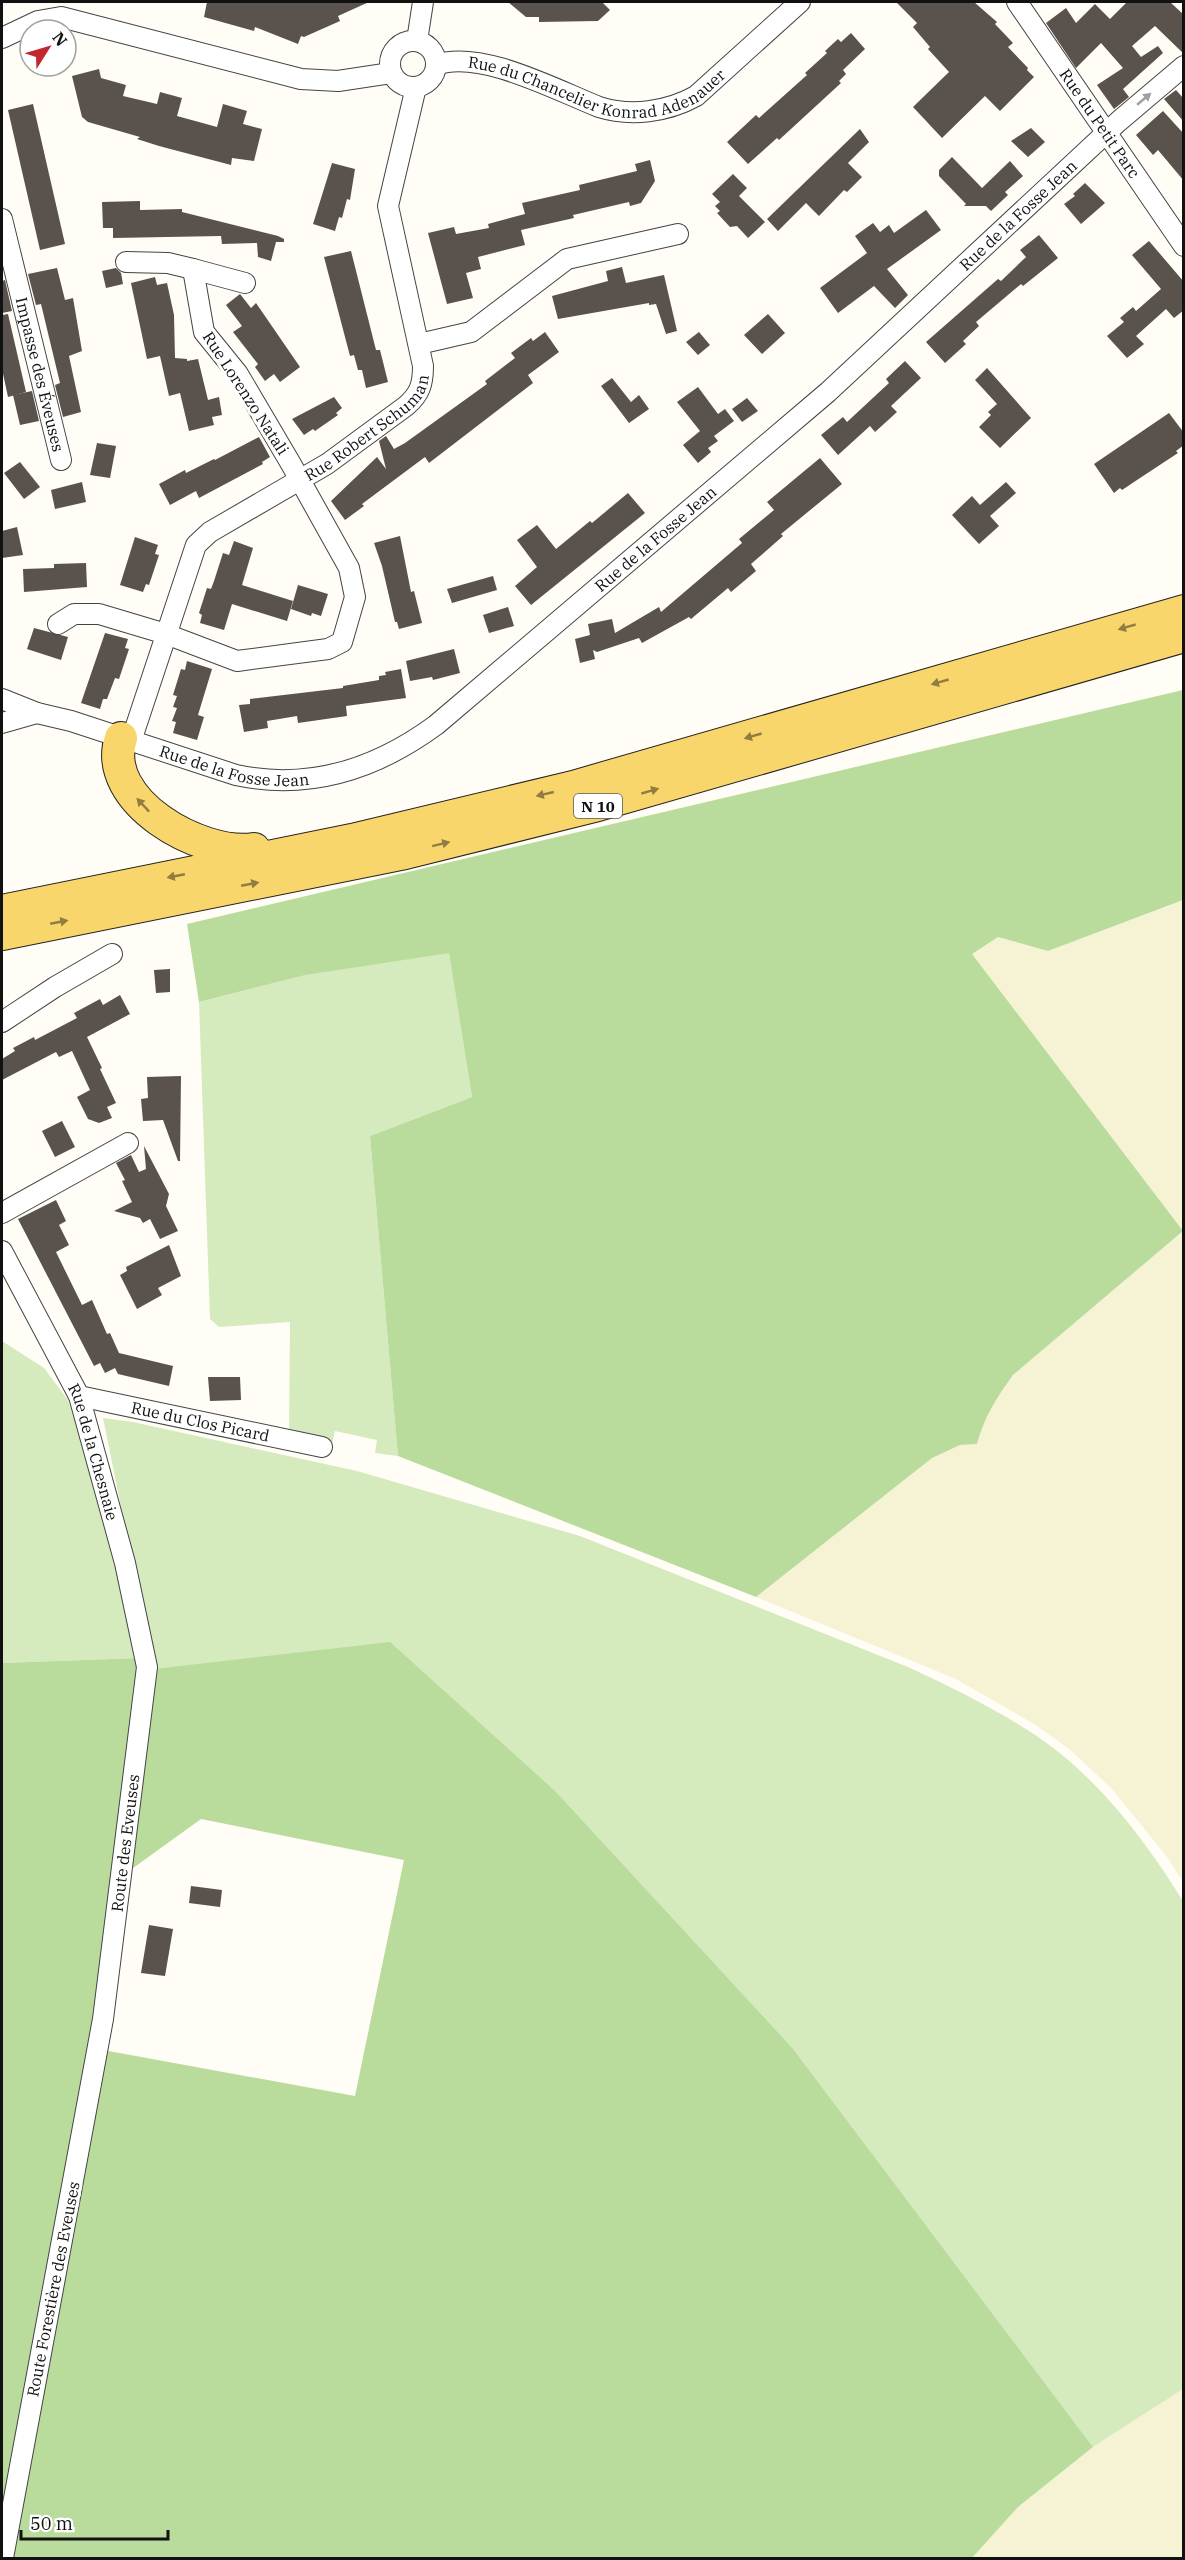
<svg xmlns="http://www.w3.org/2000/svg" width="1185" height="2560" viewBox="0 0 1185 2560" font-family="'IBM Plex Serif',serif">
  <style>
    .farmland { fill: #f6f3d4 }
    .green { fill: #d5ebbd }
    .forest { fill: #b9dc9c; fill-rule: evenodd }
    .building { fill: #5a524d }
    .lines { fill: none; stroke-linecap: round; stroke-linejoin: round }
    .minor-casing { stroke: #444; stroke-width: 22 }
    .primary-casing { stroke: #222; stroke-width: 34 }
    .minor { stroke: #fff; stroke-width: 20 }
    .primary { stroke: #f9d66b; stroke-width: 32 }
    .oneway { fill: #a0a0a0 }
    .oneway2 { fill: #917d42 }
    .labels { text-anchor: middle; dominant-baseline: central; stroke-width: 6; stroke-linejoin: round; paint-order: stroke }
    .shield { fill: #fff; stroke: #585858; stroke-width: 1.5 }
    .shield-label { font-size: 15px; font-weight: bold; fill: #111 }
    .street-label { font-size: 16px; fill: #111; stroke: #fff }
  </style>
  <rect width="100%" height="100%" fill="#fffdf5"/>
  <g class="farmland">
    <path d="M1183,900V1882L1167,1857L1112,1789L1069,1749L1034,1724L956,1679L756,1597L932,1458L960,1445L977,1444L982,1424L993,1403L1013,1375L1182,1232L972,954L998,937L1048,951Z"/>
    <path d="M1183,2389V2558H972L1018,2507L1093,2447Z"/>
  </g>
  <g class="green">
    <path d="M449,952L472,1097L370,1136L398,1456L375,1453L377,1440L335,1431L332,1444L289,1437L290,1322L219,1327L210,1319L199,1002L306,975Z"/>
    <path d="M2,1341L44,1368L68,1400L104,1504L138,1658L2,1663Z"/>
    <path d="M103,1418L133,1422L357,1471L580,1536L908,1667C949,1686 990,1706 1029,1731C1094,1772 1143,1837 1183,1901V2389L1093,2447L794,2050L154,1669Z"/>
  </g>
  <g class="forest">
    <path d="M1183,690V900L1048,951L998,937L972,954L1183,1231L1013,1375C997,1397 984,1417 977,1444L960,1445L932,1458L756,1597L398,1456L370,1136L472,1097L449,953L306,975L199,1002L187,924Z"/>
    <path d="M390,1642L555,1791L794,2050L1093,2447L1018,2507L972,2558H2V1663L138,1658L154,1669ZM201,1819L404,1860L355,2096L103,2050L129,1871Z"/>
  </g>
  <g class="building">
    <path d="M207,2H369L338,16L340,21L304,37L301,36L298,44L255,27L254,31L204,17Z"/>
    <path d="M508,2H602L610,10L598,21L539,22V17H526Z"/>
    <path d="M896,2H974L997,22L995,24L1013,43L1008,47L1028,68L1027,70L1034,77L1000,111L985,96L942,138L913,107L949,72L928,49L930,47L913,27L917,23Z"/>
    <path d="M1127,2H1170L1184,15V54L1155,26L1132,46L1141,57L1158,46L1163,53L1123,89L1129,97L1114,109L1097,85L1123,68L1101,43L1076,68L1046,23L1066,8L1076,23L1095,4L1110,19Z"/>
    <path d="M851,33L865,49L843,70L846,74L839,81L841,83L779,140L777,138L748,164L727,142L756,115L759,118L807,75L805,73L827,53L825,51L838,39L841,42Z"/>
    <path d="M99,69L101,78L126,85L123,96L157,104L160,92L182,98L177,116L217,127L223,104L247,111L243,124L262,129L254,161L232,158L231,165L159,146L137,139L140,137L88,122L82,117L72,76Z"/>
    <path d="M1176,90L1184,99V122L1164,99Z"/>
    <path d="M33,104L65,244L40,250L8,110Z"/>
    <path d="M1163,111L1184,134V181L1158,150L1153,155L1136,135Z"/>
    <path d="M1031,128L1045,142L1028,157L1011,141Z"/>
    <path d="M860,129L869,142L848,163L862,177L847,192L844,190L819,216L806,203L778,231L767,219Z"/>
    <path d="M952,157L982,188L1010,161L1023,176L1005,192L1008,195L991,211L986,206H964L966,204L939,176V170Z"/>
    <path d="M650,160L655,181L641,203L630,206L629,202L573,215L574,218L521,230L525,245L478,257L481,269L466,273L473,298L447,304L428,233L454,227L456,234L489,228L488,224L525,214L522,203L580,190L579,185L637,171L635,164Z"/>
    <path d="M332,163L355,169L350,200L347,199L342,218L339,217L335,231L313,224Z"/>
    <path d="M733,174L747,188L739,196L765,222L748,238L737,226L730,227L717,213L720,211L715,206L720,202L712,194Z"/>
    <path d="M1085,183L1105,203L1081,224L1064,204L1075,196L1073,194Z"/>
    <path d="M140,201V210L182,209V212L278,236L284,239V242H276L271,261L258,257L257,243L222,244L221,236L113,238V228H103L102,202Z"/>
    <path d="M926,210L941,230L887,269L908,295L895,308L874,286L838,313L820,288L867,253L855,236L873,223L880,232L889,225L894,233Z"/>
    <path d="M1039,235L1058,258L1023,286L1021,284L976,322L979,326L963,341L966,344L945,363L926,342L998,279L1001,281L1026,257L1020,250Z"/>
    <path d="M1149,241L1184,282V310L1174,318L1166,309L1136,336L1144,344L1127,358L1107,336L1124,322L1120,318L1133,307L1136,311L1161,289L1132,255Z"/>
    <path d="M351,251L376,350H380L388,382L366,388L362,370H358L354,355L350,356L324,257Z"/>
    <path d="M622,267L626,283L664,275L677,331L666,334L656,304L649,305V303L558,319L552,296L608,281L606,271Z"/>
    <path d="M57,268L65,300L73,298L82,351L69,356L81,412L63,417L55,385L60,383L41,304L36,305L28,274Z"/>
    <path d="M116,268L121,273L123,284L106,288L102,271Z"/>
    <path d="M155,277L157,285L167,283L174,315L175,358L187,359V361L198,359L208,400L219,397L222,415L212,417L214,425L189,431L180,393L169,396L160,356L147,359L131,283Z"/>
    <path d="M5,280L12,311L2,313V281Z"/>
    <path d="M240,294L251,308L256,303L300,367L280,382L274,374L265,381L255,367L258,364L233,332L242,326L226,305Z"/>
    <path d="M8,314L26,392L8,397L2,369V315Z"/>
    <path d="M768,314L785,333L762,354L744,335Z"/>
    <path d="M545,332L559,352L528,375L533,383L429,463L425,457L362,504L364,506L345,520L331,501L377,457L386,469L379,441L386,436L394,449L405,443L487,384L485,381L515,358L511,353L531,338L533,341Z"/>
    <path d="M699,332L710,345L698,355L686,342Z"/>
    <path d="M905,361L921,378L891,406L897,412L875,432L870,426L838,455L821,435L843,417L847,422L889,383L886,379Z"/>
    <path d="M987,368L1031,418L1000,448L979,427L991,415L988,412L997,404L975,380Z"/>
    <path d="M612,378L631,402L639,395L649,409L629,423L601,386Z"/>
    <path d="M698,387L718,414L725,409L734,421L714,436L718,441L708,448L711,452L698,463L683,445L700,431L677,402Z"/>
    <path d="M32,391L39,421L20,425L13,395Z"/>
    <path d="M334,397L342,408L336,413L338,415L315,431L313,429L304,435L292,419Z"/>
    <path d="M747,398L758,411L742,422L732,409Z"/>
    <path d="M1169,413L1184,433V445L1176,451L1178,453L1140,478L1122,490L1120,488L1114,493L1094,464Z"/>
    <path d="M259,437L270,457L262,462L263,464L199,498L196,491L170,505L159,484L185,470L186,473L214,459L215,460Z"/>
    <path d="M97,443L116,446L110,478L90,475Z"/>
    <path d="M820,458L842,484L781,534L783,536L751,564L756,571L731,592L728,588L691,619L689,617L642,643L639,638L597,652L593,650L595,659L580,663L575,639L590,635L588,624L612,619L615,633L659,607L661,612L742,543L739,539L774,510L767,502Z"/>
    <path d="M20,462L40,487L24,499L4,473Z"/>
    <path d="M82,482L86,502L55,509L51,490Z"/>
    <path d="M1006,482L1016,493L990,516L999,526L979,544L952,515L972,496L980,505Z"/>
    <path d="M628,493L645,513L531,605L515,586L537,567L517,540L537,525L556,549L590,521L592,523Z"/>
    <path d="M17,527L23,555L2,558V531Z"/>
    <path d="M400,536L411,592L414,591L422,623L399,629L397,622H395L382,566L374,543Z"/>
    <path d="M135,537L158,545L155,554L159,555L149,585L146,584L143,592L120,585Z"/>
    <path d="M234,541L253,548L242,585L293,601L287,621L232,604L224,630L200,623L202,615L199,613L207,588L211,589L214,581L223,553L229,555Z"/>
    <path d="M86,563L87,587L24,592L23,569L54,568V564Z"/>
    <path d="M493,576L497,590L452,603L447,589Z"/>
    <path d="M298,585L328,594L321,616L312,613L311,616L291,609Z"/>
    <path d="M508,607L514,626L489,633L483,615Z"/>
    <path d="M34,628L68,637L61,660L27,649Z"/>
    <path d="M105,633L128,639L125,648L129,649L119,679L115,678L107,699H103L100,709L81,703Z"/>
    <path d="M454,649L460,673L433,680L432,677L410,681L406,661Z"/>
    <path d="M187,661L212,669L198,715L204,717L197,740L173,733L176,722L172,721L177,708L173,707L177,696L173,695L181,669L185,670Z"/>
    <path d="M401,669L406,698L346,706L347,716L298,723L297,716L267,721L268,728L244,732L239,705L250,704V699L343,688V686L379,680V676L386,675L385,672Z"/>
    <path d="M170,969V992L156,993L154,970Z"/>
    <path d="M120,995L130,1014L87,1037L102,1068L100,1069L116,1103L107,1107L112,1118L99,1123L88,1119L77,1097L90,1090L72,1051L59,1057L56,1052L2,1080V1059L15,1051L13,1048L34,1037L35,1040L77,1018L74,1013L100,999L103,1005Z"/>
    <path d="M181,1076L180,1161H178L163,1120L143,1121L141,1099L148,1098L147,1077Z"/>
    <path d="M62,1121L75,1147L55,1157L42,1131Z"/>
    <path d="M144,1146L169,1194L166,1206L178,1231L160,1239L150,1219L143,1223L140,1218L114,1211L132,1202L122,1181L125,1180L116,1163L131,1155L139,1172L146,1169Z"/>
    <path d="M56,1200L66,1221L59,1225L69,1245L56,1252L82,1305L92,1300L107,1334L110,1333L119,1353L173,1366L169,1386L118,1374L115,1368L105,1373L100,1363L94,1366L18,1219Z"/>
    <path d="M169,1245L181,1276L158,1288L162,1295L137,1309L120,1275L127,1271L126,1267Z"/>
    <path d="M208,1377H240L241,1400L210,1401Z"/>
    <path d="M191,1886L222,1890L220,1907L189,1903Z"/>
    <path d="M149,1925L173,1929L165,1976L141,1973Z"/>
  </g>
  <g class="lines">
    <g class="minor-casing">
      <g id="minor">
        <path id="s1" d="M1017,2L1184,246"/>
        <path d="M2,38L38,21L61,17L301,79L338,81L391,73"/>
        <circle cx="413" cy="64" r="23"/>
        <path d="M417,41L423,2"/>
        <path id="s2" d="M436,65C480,49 556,90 599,107C631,117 667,112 696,96L800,2"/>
        <path id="s3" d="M2,219L61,460"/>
        <path d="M126,262L168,263L193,269"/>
        <path d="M419,344L471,332L567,259L678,234"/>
        <path d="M58,624L74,614H99L166,634L237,661L328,649L342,642L355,597L349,568L291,464L238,374L204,332L193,269L245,283"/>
        <path id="s4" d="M2,699L37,713L71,721L236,775C310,791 376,769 436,725L828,392L1119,121L1184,66"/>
        <path d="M2,723L37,713"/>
        <path id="s5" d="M131,741L196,545L210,532L327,464L406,406C420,394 423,384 423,366L388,206L416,87"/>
        <path d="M2,1022L55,987L112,954"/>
        <path d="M2,1213L128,1143"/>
        <path id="s6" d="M2,1251L79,1396L125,1563L147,1667L103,2019L3,2558"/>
        <path id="s7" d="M79,1396L322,1447"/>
      </g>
    </g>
    <g class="primary-casing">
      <g id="primary">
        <path d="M121,738C100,801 201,857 254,849"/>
        <path d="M2,911L352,840L573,787L1184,611"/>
        <path d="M2,934L405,853L598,805L1184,636"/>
      </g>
    </g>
    <use href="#minor" class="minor"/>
    <use href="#primary" class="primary"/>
  </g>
  <defs><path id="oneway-solid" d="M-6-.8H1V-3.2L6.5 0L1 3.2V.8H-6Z" transform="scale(1.5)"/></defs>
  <use class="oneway" href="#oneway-solid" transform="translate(1144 99) rotate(-40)"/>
  <g class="oneway2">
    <use href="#oneway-solid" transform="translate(1127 627) rotate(164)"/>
    <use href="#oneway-solid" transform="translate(940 682) rotate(164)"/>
    <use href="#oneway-solid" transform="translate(753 736) rotate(164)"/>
    <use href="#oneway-solid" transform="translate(650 791) rotate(-16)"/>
    <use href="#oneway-solid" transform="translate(545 794) rotate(167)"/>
    <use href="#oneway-solid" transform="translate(143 805) rotate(-133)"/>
    <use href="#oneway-solid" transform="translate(441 844) rotate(-14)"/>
    <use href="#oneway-solid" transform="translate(176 876) rotate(169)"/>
    <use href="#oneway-solid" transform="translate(250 884) rotate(-11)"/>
    <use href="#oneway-solid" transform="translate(59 922) rotate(-11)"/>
  </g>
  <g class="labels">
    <rect class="shield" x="574" y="794" width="48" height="24" rx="4.5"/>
    <g class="shield-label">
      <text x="598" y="806">N 10</text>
    </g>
    <g class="street-label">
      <text stroke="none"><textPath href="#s2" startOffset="170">Rue du Chancelier Konrad Adenauer</textPath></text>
      <text stroke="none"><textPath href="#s1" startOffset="147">Rue du Petit Parc</textPath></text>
      <text stroke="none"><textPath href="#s4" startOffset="1233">Rue de la Fosse Jean</textPath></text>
      <text stroke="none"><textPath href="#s3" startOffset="160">Impasse des Éveuses</textPath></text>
      <text transform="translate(246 393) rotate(57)">Rue Lorenzo Natali</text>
      <text stroke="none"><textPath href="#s5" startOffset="416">Rue Robert Schuman</textPath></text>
      <text stroke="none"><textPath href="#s4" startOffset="747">Rue de la Fosse Jean</textPath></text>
      <text stroke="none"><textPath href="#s4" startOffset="243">Rue de la Fosse Jean</textPath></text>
      <text stroke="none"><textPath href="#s7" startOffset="124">Rue du Clos Picard</textPath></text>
      <text stroke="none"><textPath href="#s6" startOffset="222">Rue de la Chesnaie</textPath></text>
      <text transform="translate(125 1843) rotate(-83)">Route des Eveuses</text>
      <text transform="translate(53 2289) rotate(-79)">Route Forestière des Eveuses</text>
    </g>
  </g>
  <rect width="1185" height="2560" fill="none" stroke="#111111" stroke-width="6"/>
  <g transform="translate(48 48) rotate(53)"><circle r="28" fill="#ffffff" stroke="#a0a0a0" stroke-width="1.5"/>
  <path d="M0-4.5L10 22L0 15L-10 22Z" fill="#c4262e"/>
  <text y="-9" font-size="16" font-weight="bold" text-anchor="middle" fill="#111111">N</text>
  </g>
  <path d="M21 2530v9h147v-9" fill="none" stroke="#111111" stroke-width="3"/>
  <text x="30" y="2530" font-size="18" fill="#111111" stroke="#ffffff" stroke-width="4.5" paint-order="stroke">50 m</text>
</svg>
